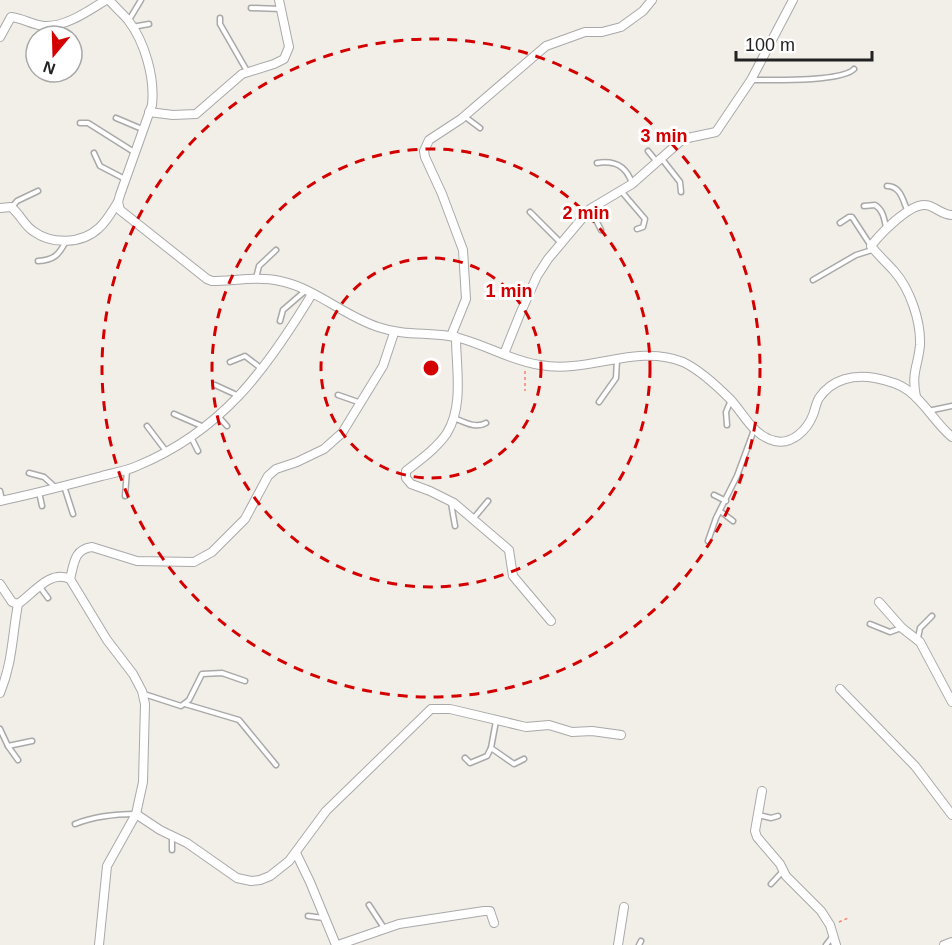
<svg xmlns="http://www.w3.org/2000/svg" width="952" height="945" viewBox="0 0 952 945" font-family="Helvetica,sans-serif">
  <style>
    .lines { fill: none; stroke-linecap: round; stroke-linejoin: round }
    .service-casing { stroke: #a9a9a9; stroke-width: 7 }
    .minor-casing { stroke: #a9a9a9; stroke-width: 10 }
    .path { stroke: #fa8072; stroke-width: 1.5; stroke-dasharray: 3 3; stroke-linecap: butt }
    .service { stroke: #fff; stroke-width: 4 }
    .minor { stroke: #fff; stroke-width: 8 }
    .ring { fill: none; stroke: #d40000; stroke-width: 3; stroke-dasharray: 10 8 }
    .centre { fill: #d40000; stroke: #fff; stroke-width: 3 }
    .ring-label { font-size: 18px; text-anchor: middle; font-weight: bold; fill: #d40000; stroke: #fff; stroke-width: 6; stroke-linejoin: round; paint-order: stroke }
  </style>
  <rect width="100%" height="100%" fill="#f2efe9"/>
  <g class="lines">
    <g class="service-casing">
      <g id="service">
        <path d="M251,8L281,9"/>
        <path d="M220,18V24L247,71"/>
        <path d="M129,20L141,0"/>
        <path d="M132,27L149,24"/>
        <path d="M752,80C771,80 842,82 854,69"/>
        <path d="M464,116L480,128"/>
        <path d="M116,118L142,129"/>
        <path d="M80,123H88L134,152"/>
        <path d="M648,151L657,162"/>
        <path d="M94,153L100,166L125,179"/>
        <path d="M662,159L680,182L681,192"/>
        <path d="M597,163C615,160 626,166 632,183"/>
        <path d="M887,186C901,186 903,201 908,212"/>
        <path d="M621,191L645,219L643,227L637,229"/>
        <path d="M864,206L875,205C883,210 884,218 886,227"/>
        <path d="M12,207L17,201L38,191"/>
        <path d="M591,210L601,230"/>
        <path d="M530,212L561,243"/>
        <path d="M840,223L849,217H852L871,246"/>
        <path d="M38,261C54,260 59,255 66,241"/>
        <path d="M256,278L259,266L276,250"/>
        <path d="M813,280L856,255L872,250"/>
        <path d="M280,321L283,310L305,291"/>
        <path d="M230,362L245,356L262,369"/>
        <path d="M215,385L239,396"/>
        <path d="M338,395L361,403"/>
        <path d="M599,402L616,378L617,360"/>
        <path d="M928,411L952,406"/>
        <path d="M174,414L204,427"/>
        <path d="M219,417L227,426"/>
        <path d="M454,418C464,422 476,429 486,423"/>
        <path d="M727,425L726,412L731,400"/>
        <path d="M147,426L166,451"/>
        <path d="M191,437L198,451"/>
        <path d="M29,473L44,477L55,487"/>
        <path d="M64,486L73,514"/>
        <path d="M0,491L2,500"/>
        <path d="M39,492L42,506"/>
        <path d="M714,495L726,501"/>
        <path d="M125,496L127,470"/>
        <path d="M451,503L455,526"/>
        <path d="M720,511L733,521"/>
        <path d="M473,519L488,501"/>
        <path d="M708,541L716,518L737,476L754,430"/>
        <path d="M40,587L48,598"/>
        <path d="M870,624L890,632L901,628"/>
        <path d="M918,638L920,628L932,616"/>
        <path d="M144,694L181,706L189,700L202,674L222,673L245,681"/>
        <path d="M185,704L239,720L276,765"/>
        <path d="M0,729L8,746L32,741"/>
        <path d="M8,746L18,760"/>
        <path d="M491,748L514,764L524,759"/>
        <path d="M465,758L470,763L487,756L491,748L496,721"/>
        <path d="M758,815L771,818L778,816"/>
        <path d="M75,824C95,816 114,814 136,814"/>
        <path d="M172,850V836"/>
        <path d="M771,884L783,871"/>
        <path d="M369,905L384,928"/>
        <path d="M308,916L324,918"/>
        <path d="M639,945L641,941"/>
        <path d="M826,945L833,936"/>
      </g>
    </g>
    <g class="minor-casing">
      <g id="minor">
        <path d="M109,0C115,7 122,13 128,20C145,42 155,78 152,105L120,195L118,202L120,210L207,279L212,281C234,281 258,276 280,281C315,288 344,316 378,327C407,337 432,331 459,338C486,345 512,361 540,365C589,374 636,343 683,362C700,370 717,386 730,399C744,414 753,436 775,441C792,445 807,430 813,415C815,410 816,403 819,398C832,379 854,374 875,378C886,380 900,384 909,391C926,404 936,424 952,437"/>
        <path d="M0,37L11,17C22,18 33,25 44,26C66,27 88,11 106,0"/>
        <path d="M149,112L173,115L196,114L242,74L274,64L284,59L289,47L279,0"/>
        <path d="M0,208L11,207C20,214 24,225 33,231C52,245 82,244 99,228C107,221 112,211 118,202"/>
        <path d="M451,336L466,299L463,250L442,194L425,157L424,151L429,140L461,119L546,46L585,32H602L621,27L643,11L652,0"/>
        <path d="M456,337C456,368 464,405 447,433C437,448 420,460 406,471V478L411,484L430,491L454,503L509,550L513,576L551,621"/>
        <path d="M504,354L520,314L537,276L548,259L590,209L632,184L683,139L716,132L751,80L793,0"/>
        <path d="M916,397C911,372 918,367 920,345C921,321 910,289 894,271C886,262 878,255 871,246C880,234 909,204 925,205C934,205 941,215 952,215"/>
        <path d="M0,501C34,494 68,485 102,476C113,473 126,471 137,466C222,431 266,370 312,294"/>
        <path d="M70,579C74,564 74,549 92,547L137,561L194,562L212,552L245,519L268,476L276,469L297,462L324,449L342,433L383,366L394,333"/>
        <path d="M0,584L12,602L18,604C33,594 50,569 70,579L107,640L133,674L142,691L145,704L143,782L136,814L107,866L99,945"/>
        <path d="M879,602L902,628L920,642L952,702"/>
        <path d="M840,689L915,766L952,815"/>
        <path d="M0,693C13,661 12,636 18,604"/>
        <path d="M762,791L755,831L757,837L780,864L786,876L821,911L830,925L836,945"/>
        <path d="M136,814L160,830L187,843L237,878L251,881L260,880L270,876L289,861L326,811L431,709H450L526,727L549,725L572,732L592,731L621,735"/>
        <path d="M296,853L310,882L336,945"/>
        <path d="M338,945L399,924L484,911H490L494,923"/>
        <path d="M618,945L624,907"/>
        <path d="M944,945L952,942"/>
      </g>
    </g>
    <g class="path">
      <path d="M525,371V391"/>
      <path d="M839,922L848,918"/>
    </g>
    <use href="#service" class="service"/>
    <use href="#minor" class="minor"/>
  </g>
  <g class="ring">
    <circle cx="431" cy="368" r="110"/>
    <circle cx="431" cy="368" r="219"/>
    <circle cx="431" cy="368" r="329"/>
  </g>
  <circle cx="431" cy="368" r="9" class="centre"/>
  <g class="ring-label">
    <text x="664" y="142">3 min</text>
    <text x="586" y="219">2 min</text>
    <text x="509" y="297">1 min</text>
  </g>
  <g transform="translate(54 54) rotate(199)"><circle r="28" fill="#ffffff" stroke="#a7a7a7" stroke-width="1.5"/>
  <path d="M0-4.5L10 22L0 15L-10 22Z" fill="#d40000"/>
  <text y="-9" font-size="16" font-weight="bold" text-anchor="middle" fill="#222222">N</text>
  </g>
  <path d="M736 51v9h136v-9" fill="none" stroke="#222222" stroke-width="3"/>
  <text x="745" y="51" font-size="18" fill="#222222" stroke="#ffffff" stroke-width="4.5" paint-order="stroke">100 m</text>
</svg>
